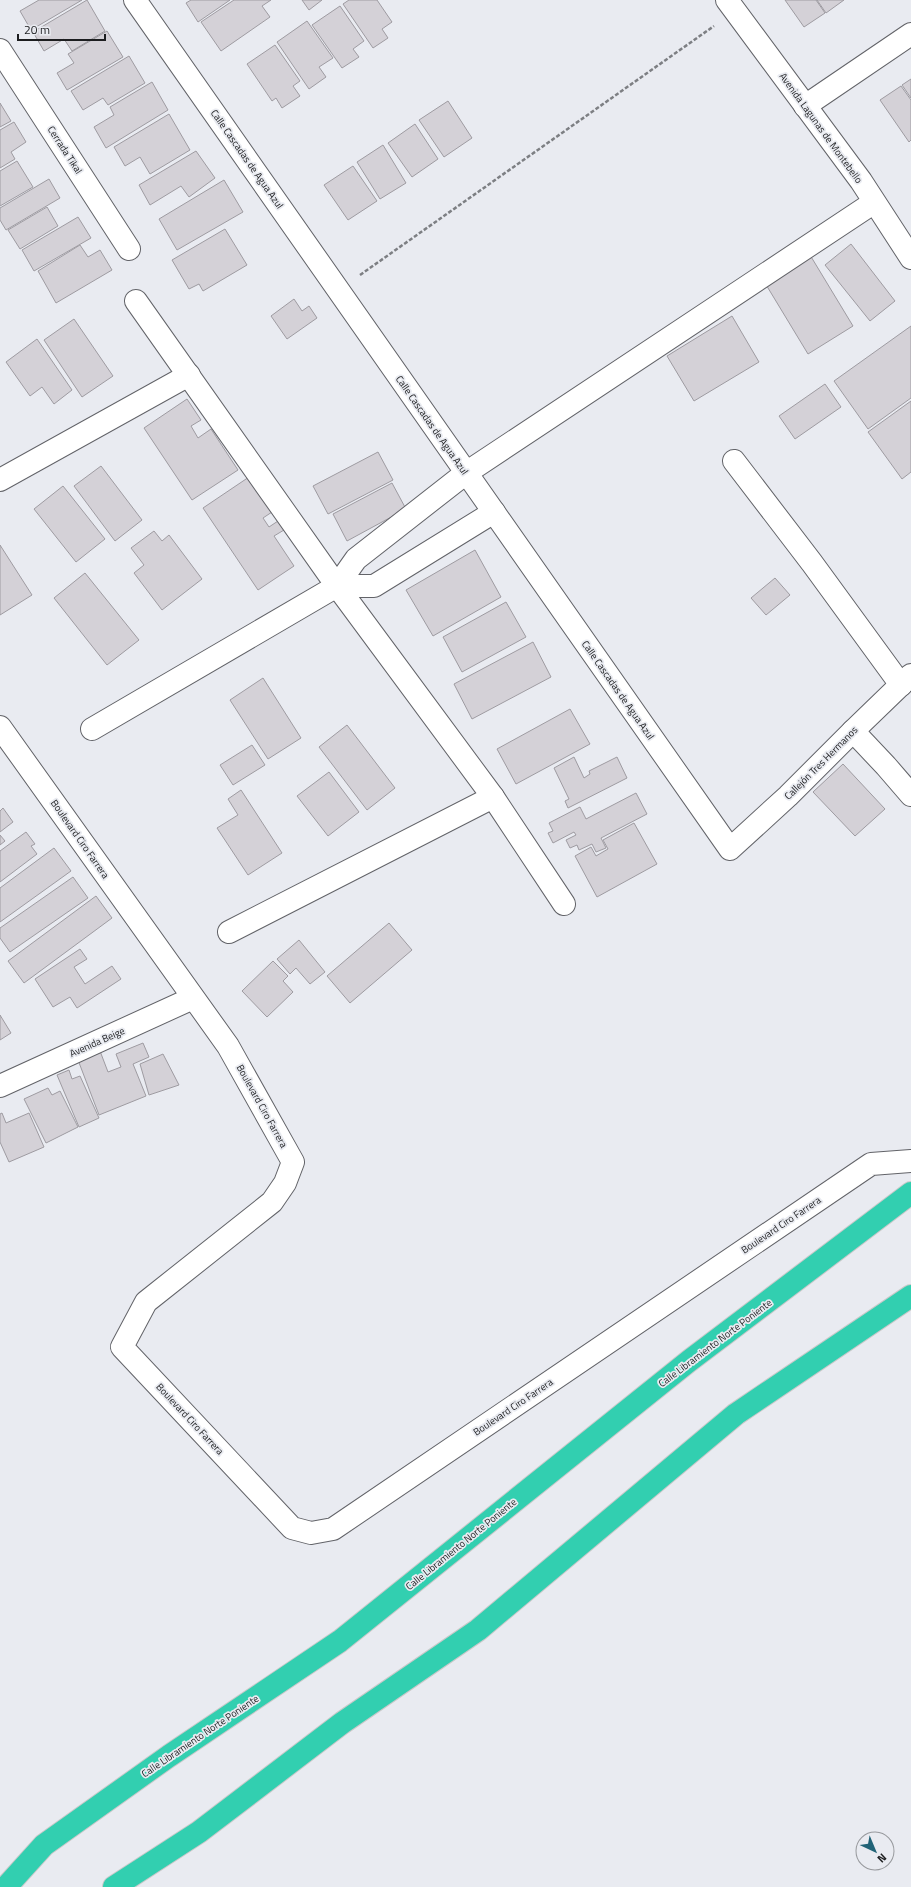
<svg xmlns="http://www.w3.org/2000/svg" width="911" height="1887" viewBox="0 0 911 1887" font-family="'Titillium Web',sans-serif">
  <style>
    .building { fill: #d4d1d7; stroke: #9e9ba1 }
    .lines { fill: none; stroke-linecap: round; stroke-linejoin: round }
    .street-casing { stroke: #626368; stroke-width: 24 }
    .highway-casing { stroke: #c9c9c9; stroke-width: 24 }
    .path { stroke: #7d7f83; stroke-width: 2.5; stroke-dasharray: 4 2; stroke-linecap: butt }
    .street { stroke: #fff; stroke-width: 22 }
    .highway { stroke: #32cfb0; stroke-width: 22 }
    .labels { text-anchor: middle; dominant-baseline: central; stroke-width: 3.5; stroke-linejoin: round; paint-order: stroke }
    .street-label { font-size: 10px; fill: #1c1d1f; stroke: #e9ebf1 }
  </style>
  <rect width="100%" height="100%" fill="#e9ebf1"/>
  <g class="building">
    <path d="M39,0H82L31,30L20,11Z"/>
    <path d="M87,0L105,31L72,51L64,39L44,51L33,32Z"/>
    <path d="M191,0H230L198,22L186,3Z"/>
    <path d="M234,0H271L262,6L270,17L221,51L201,22Z"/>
    <path d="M302,0H322L309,10Z"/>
    <path d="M349,0H377L392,22L382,29L388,38L373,48L343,4Z"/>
    <path d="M785,0H816L825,13L804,27Z"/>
    <path d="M817,0H844L826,13Z"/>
    <path d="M340,6L364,41L353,49L359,57L342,68L312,25Z"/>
    <path d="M307,21L333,58L319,67L326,77L309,89L277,42Z"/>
    <path d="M107,31L123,57L67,90L57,73L74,63L68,54Z"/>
    <path d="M275,45L300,81L293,86L300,96L282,108L276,98L272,101L247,64Z"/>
    <path d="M129,56L145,83L108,105L103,98L83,110L71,91Z"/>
    <path d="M911,79V98L902,85Z"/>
    <path d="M152,82L168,110L106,148L94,127L114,115L110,107Z"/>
    <path d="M901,86L911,100V140L909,142L880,100Z"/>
    <path d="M448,101L472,138L444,157L419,120Z"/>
    <path d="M0,103L11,121L0,127Z"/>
    <path d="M169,114L190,150L150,174L140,157L125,166L114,147Z"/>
    <path d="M14,122L26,142L11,152L15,159L0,168V130Z"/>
    <path d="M415,124L438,159L412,177L388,143Z"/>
    <path d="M383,145L406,183L380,199L357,162Z"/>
    <path d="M196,151L215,178L189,197L181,186L150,205L139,185Z"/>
    <path d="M17,161L33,187L0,206V171Z"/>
    <path d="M353,166L377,201L348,220L324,185Z"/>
    <path d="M49,179L60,198L6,230L0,220V208Z"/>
    <path d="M224,180L243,212L177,250L159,219Z"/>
    <path d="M47,207L58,226L20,249L8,230Z"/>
    <path d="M78,217L91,238L34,271L22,250Z"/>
    <path d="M225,229L247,265L203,291L199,284L189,289L172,260Z"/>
    <path d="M851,244L895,301L870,321L825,265Z"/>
    <path d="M80,245L88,257L100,250L112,270L56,303L38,271Z"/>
    <path d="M810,255L853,326L808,354L765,283Z"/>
    <path d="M294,299L302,311L309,306L317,318L287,339L271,316Z"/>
    <path d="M732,316L759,362L694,401L667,356Z"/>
    <path d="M74,319L113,376L82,397L44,340Z"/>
    <path d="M911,326V398L868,429L834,381Z"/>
    <path d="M37,339L72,390L54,404L42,387L30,396L6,362Z"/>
    <path d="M825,384L841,407L795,439L779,416Z"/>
    <path d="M187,399L201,420L191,426L198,438L211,429L238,470L192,500L144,428Z"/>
    <path d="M911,401V472L902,479L868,432Z"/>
    <path d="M378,452L393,480L328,514L313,486Z"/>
    <path d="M101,466L142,520L115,541L74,486Z"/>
    <path d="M249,477L272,512L263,518L269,527L278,521L284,530L274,536L294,566L258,590L203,508Z"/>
    <path d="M392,483L406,509L347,541L333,514Z"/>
    <path d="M63,486L105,539L76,562L34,509Z"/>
    <path d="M154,531L162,541L169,535L202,579L162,610L134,573L144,565L131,548Z"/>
    <path d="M0,545L32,595L0,615Z"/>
    <path d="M475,550L501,597L433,636L406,590Z"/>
    <path d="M85,573L139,640L107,665L54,598Z"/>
    <path d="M775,578L790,595L766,615L751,598Z"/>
    <path d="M506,602L526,637L462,672L443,637Z"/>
    <path d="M533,642L551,677L472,719L454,684Z"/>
    <path d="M263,678L301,738L268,759L230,700Z"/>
    <path d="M570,709L590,744L516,784L497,749Z"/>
    <path d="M347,725L395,788L367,810L319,747Z"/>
    <path d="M252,745L265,765L233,785L220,765Z"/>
    <path d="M574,757L584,778L590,774L589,771L617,757L627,778L568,808L565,801L569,799L554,768Z"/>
    <path d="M843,764L885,809L855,836L813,792Z"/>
    <path d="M329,772L359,812L328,836L297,796Z"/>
    <path d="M241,790L282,853L248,875L217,828L238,815L228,799Z"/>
    <path d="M636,793L647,814L601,838L606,848L596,852L592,844L579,850L577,845L570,848L566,840L576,835L574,832L553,843L548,833L553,831L549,823L580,807L586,819Z"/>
    <path d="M3,808L13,822L0,832V811Z"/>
    <path d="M634,823L657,864L597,897L575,856L591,847L596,856L608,849L603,840Z"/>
    <path d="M26,832L35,844L31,846L37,854L0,882V851Z"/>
    <path d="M0,835L5,841L0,845Z"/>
    <path d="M54,848L71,871L0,922V888Z"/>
    <path d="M73,877L88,898L10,952L0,938V928Z"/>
    <path d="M96,896L112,918L24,983L8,961Z"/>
    <path d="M389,923L412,950L350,1003L327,976Z"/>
    <path d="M299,940L325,972L310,984L296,968L290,974L277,959Z"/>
    <path d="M80,949L87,959L74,967L85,984L112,966L121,979L77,1008L70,997L53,1007L35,979Z"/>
    <path d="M273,961L288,976L283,981L293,992L267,1017L242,991Z"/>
    <path d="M0,1015L11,1033L0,1040Z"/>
    <path d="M143,1043L149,1057L133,1064L146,1096L99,1115L78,1060L100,1051L108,1072L121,1067L116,1054Z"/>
    <path d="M163,1054L179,1085L149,1095L140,1064Z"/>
    <path d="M69,1070L72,1079L80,1076L99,1118L79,1127L57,1075Z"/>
    <path d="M48,1088L52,1095L60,1091L78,1127L46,1143L24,1099Z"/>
    <path d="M2,1113L6,1123L29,1113L44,1147L9,1162L0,1142V1114Z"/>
  </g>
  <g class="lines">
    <g class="street-casing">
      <g id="street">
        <path d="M135,0L730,849L788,796L853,731L911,675"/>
        <path d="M727,0L861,181L911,258"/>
        <path d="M0,50L129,249"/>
        <path d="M805,106L911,34"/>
        <path d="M136,301L337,586L493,797L564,904"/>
        <path d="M734,461L812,563L901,685"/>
        <path d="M0,480L189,375"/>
        <path d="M337,586H374L494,512"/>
        <path d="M0,727L228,1046L293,1162L285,1183L272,1202L146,1302L122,1347L292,1528L311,1533L333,1529L871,1164L911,1161"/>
        <path d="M92,729L337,586L356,559L466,473L873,203"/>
        <path d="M853,731L886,766L911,795"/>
        <path d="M229,932L493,797"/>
        <path d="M0,1086L193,998"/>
      </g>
    </g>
    <g class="highway-casing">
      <g id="highway">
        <path d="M6,1887L44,1845L169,1756L340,1641L689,1361L911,1193"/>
        <path d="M114,1887L199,1832L342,1723L478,1630L736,1414L911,1296"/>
      </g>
    </g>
    <path class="path" d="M360,275L714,26"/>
    <use href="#street" class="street"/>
    <use href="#highway" class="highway"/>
  </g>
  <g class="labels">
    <g class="street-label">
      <text transform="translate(821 128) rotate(54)">Avenida Lagunas de Montebello</text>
      <text transform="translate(65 150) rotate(57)">Cerrada Tikal</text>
      <text transform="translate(247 159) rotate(55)">Calle Cascadas de Agua Azul</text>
      <text transform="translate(432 425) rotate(55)">Calle Cascadas de Agua Azul</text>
      <text transform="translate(618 690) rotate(55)">Calle Cascadas de Agua Azul</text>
      <text transform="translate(821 763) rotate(-45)">Callejón Tres Hermanos</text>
      <text transform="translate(80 839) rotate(55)">Boulevard Ciro Farrera</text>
      <text transform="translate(97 1042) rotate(-24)">Avenida Beige</text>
      <text transform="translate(262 1106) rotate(61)">Boulevard Ciro Farrera</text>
      <text transform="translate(781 1225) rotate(-34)">Boulevard Ciro Farrera</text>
      <text transform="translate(715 1343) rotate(-37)">Calle Libramiento Norte Poniente</text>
      <text transform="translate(513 1407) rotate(-34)">Boulevard Ciro Farrera</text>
      <text transform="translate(190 1419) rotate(47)">Boulevard Ciro Farrera</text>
      <text transform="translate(461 1544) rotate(-39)">Calle Libramiento Norte Poniente</text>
      <text transform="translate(200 1736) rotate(-34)">Calle Libramiento Norte Poniente</text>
    </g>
  </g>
  <g transform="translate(875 1851) rotate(136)"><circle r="19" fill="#e9ebf1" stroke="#97999d"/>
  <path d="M0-3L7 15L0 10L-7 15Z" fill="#216377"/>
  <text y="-6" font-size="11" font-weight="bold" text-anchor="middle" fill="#1c1d1f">N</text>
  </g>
  <path d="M18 34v6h87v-6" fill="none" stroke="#1c1d1f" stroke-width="2"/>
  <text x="24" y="34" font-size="12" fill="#1c1d1f" stroke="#e9ebf1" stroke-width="3" paint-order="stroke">20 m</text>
</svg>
